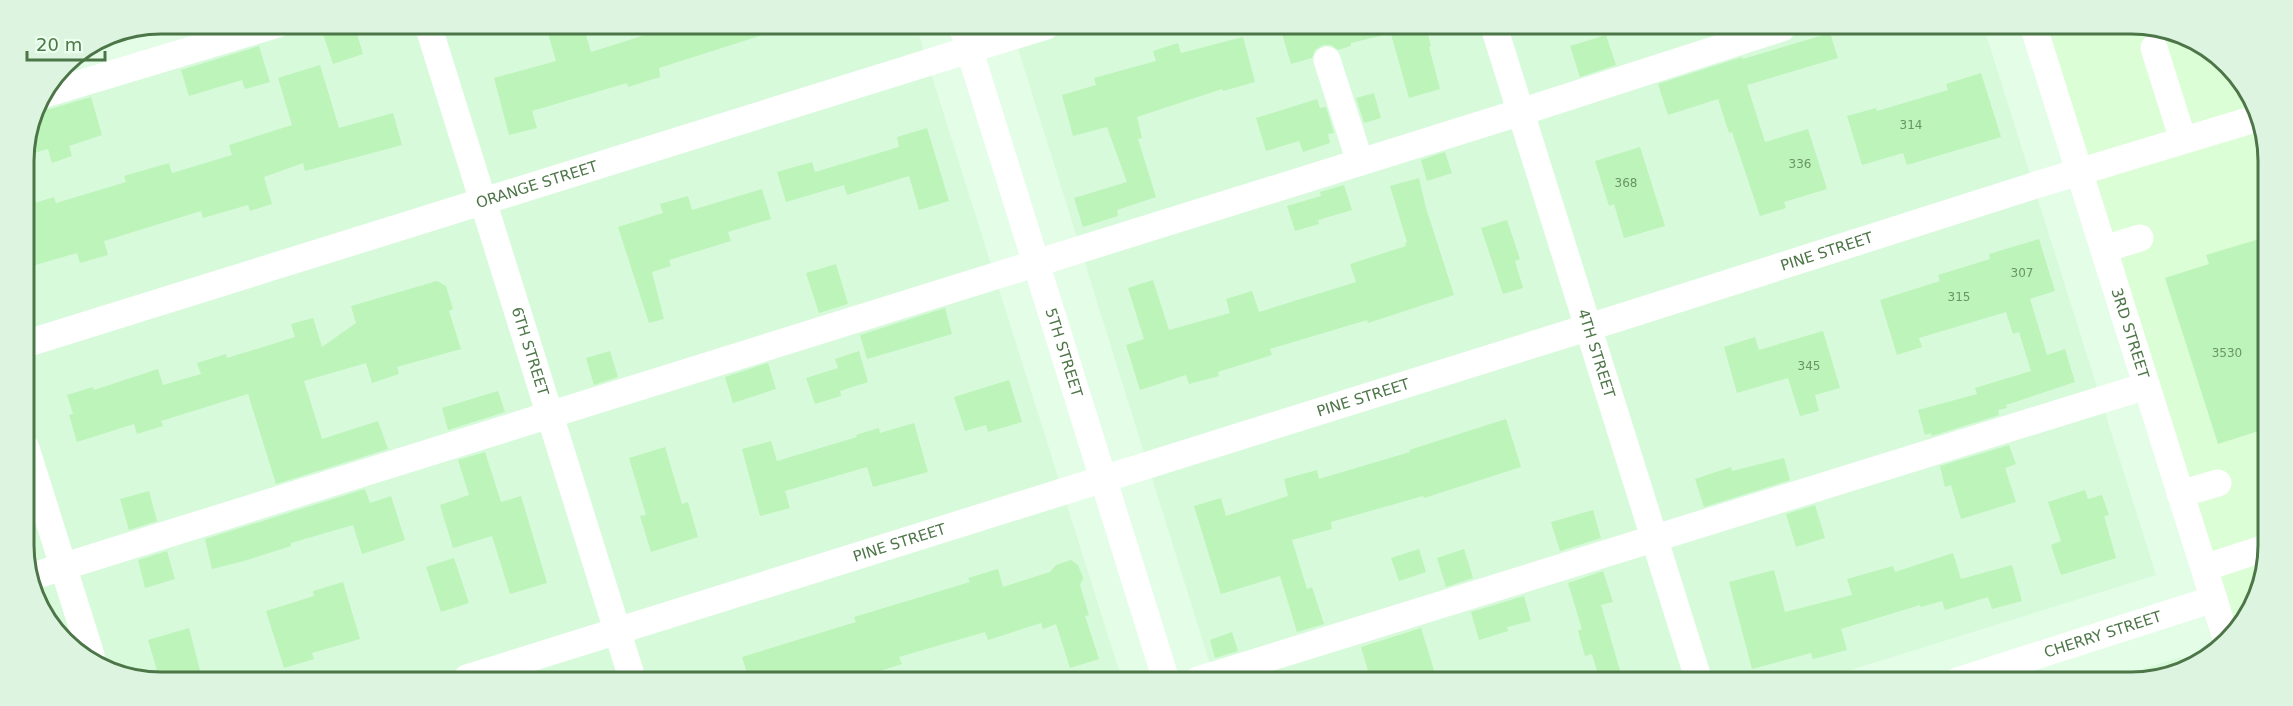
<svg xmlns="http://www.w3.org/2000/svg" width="2293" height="706" viewBox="0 0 2293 706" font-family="'DejaVu Sans',sans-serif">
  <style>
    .residential { fill: #d7fadb }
    .commercial { fill: #dcfed6 }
    .building { fill: #bdf4ba }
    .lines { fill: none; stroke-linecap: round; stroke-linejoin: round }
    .minor { stroke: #fff; stroke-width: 27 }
    .labels { text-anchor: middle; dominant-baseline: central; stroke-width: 4.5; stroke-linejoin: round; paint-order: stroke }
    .number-label { font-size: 12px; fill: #699664 }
    .street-label { font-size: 15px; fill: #4d7648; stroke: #eaffed }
    .rim { fill: none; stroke: #4d7648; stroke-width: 3 }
  </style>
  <rect width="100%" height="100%" fill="#e3fde7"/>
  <g class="residential">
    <path d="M196,24L916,26L1122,680L127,677L58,635L27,571L24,153L35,109L65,64L77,56L83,75L200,39Z"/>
    <path d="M1011,26L1984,28L2156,575L1815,681L1215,680Z"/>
    <path d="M2181,657L2184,665L2140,682H2101Z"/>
  </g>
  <path class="commercial" d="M2034,28L2166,29L2235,71L2266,135L2264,579L2226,638Z"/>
  <g class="building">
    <path d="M332,24H354L363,54L333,64L321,28Z"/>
    <path d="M565,25H583L591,52L677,25H778V30L659,68L660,77L628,87L627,83L532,111L537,128L509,135L494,78L556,61L547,30Z"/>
    <path d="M1280,27H1387L1388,34L1351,43V46L1338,50L1331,45H1323L1315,50L1312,58L1291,64Z"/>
    <path d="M1389,27H1426L1431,46L1429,47L1440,89L1409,98Z"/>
    <path d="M1706,28H1732L1708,35Z"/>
    <path d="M1830,33L1838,58L1747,85L1765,142L1808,129L1827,189L1784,202L1786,208L1760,216L1732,132L1729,133L1718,99L1668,115L1658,84L1742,57L1743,59Z"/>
    <path d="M1606,35L1616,65L1580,77L1570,46Z"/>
    <path d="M1243,37L1255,82L1223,91L1222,89L1137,117L1142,138L1138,139L1156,197L1117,210L1118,216L1083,227L1074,198L1127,182L1107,127L1073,136L1062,95L1096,85L1094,78L1156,61L1153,51L1178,43L1181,53Z"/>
    <path d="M259,46L270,82L245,89L242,80L189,96L181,70Z"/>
    <path d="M75,57L79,67L58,74L65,64Z"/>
    <path d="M320,65L339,128L393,113L402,145L305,171L303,163L264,177L272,204L250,211L248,205L203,218L201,211L104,241L108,255L80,263L77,253L25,268V206L54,197L56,203L126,182L124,176L169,163L172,173L232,155L229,145L292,125L278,78Z"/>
    <path d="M1981,73L2001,137L1907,165L1903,153L1862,165L1847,116L1876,108L1877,111L1948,90L1946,84Z"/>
    <path d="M1374,93L1381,118L1364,123L1356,98Z"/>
    <path d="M91,97L102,135L69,146L72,156L52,163L48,149L24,156L36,107L42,109H50Z"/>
    <path d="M1317,99L1320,108L1326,107L1334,133L1328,134L1330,143L1303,152L1299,141L1266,151L1256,118Z"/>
    <path d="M927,128L949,201L919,210L909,176L847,195L844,185L786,202L777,172L812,162L815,172L899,147L897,137Z"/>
    <path d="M1640,147L1665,226L1624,238L1614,204L1609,206L1595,161Z"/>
    <path d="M1445,152L1452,173L1427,181L1421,160Z"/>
    <path d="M1419,178L1426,208L1454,295L1368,323L1367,320L1270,349L1272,355L1218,372L1219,376L1189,384L1186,375L1140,390L1126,345L1144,339L1128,288L1153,280L1169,330L1230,313L1226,299L1252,291L1259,312L1356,282L1350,264L1406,246L1405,243L1407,242L1390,186Z"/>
    <path d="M1344,185L1352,210L1318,220L1319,224L1295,231L1287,206L1321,196L1320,192Z"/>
    <path d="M762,189L771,219L728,232L731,241L669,260L671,266L652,272L664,319L649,323L618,227L663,213L660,204L688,196L692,210Z"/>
    <path d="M1507,220L1520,259L1515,261L1523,288L1503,294L1481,228Z"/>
    <path d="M2266,237L2265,429L2218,444L2165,278L2209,264L2206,255Z"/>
    <path d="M2039,239L2055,291L2030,299L2047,355L2065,349L2075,382L2006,405L2007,408L1998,410L1999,415L1932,436L1931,433L1925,435L1918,410L1977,394L1975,388L2031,371L2019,332L2013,334L2006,312L1919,338L1922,347L1897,355L1880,300L1940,281L1938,275L1990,259L1989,254Z"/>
    <path d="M836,264L848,304L819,313L806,273Z"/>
    <path d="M437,281L446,286L453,309L449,311L461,349L397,367L399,374L372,383L366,363L304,381L322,439L378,421L388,449L276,484L248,394L161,421L163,426L137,434L134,424L77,442L69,415L73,414L67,395L93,387L94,390L158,369L163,385L201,374L197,363L226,354L227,358L295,337L291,324L313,318L322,347L356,323L351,306Z"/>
    <path d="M945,308L952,334L867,359L860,335Z"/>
    <path d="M1823,331L1840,388L1815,395L1819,411L1800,416L1788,378L1737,393L1724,347L1755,337L1759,350Z"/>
    <path d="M610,351L618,377L594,385L586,358Z"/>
    <path d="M859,351L868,382L840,391L841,396L815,404L806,378L838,368L835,359Z"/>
    <path d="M768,363L776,389L733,403L725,377Z"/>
    <path d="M1009,380L1022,422L988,432L986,425L965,431L954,397Z"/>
    <path d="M498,391L505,412L448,430L442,408Z"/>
    <path d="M1506,419L1521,467L1424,498L1423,496L1331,522L1332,529L1292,540L1307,589L1312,587L1324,624L1297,632L1280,576L1221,594L1194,506L1221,498L1226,516L1288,496L1284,479L1317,470L1319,479L1410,452L1409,450Z"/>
    <path d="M914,423L928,472L873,487L867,467L785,491L790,508L760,516L742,449L771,441L777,461L857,437L856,435L879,428L880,433Z"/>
    <path d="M2009,445L2016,464L2005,468L2016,502L1961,519L1951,485L1945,487L1940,466Z"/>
    <path d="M665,447L682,504L688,502L698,537L651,552L640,516L646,515L629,458Z"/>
    <path d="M485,452L501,502L521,496L547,583L510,594L492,536L453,548L440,505L469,495L458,460Z"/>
    <path d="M1784,458L1790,480L1704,507L1695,479L1731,467L1732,471Z"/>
    <path d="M365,489L370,503L391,496L405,540L362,554L353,525L291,543V546L244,561L212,569L205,539Z"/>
    <path d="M2085,490L2088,499L2102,495L2109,515L2104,516L2116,558L2061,575L2051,545L2061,541L2048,502Z"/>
    <path d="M149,491L157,521L129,530L120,499Z"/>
    <path d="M1815,505L1825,538L1796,547L1786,514Z"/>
    <path d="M1593,510L1601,538L1560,551L1551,522Z"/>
    <path d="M1419,549L1426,572L1399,581L1391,558Z"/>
    <path d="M1464,549L1473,578L1446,587L1437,558Z"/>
    <path d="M167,551L175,579L145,588L138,560Z"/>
    <path d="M1953,553L1961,579L2012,565L2022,601L1992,609L1988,597L1945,610L1942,601L1921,607L1920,605L1841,629L1847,650L1813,659L1811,653L1752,669L1729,582L1774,570L1785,612L1852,595L1847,579L1893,566L1895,572Z"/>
    <path d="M454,558L469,603L441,612L426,567Z"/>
    <path d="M1071,560L1078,565L1083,578L1080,585L1089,615L1085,616L1099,659L1070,668L1056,624L1043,629L1041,623L988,640L985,632L899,657L902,664L855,679H749L742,657L856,622L854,617L970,582L968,578L998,569L1003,587L1050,572L1056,565Z"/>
    <path d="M1603,571L1613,602L1601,605L1623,681H1600L1592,654L1585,656L1578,631L1582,629L1568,583Z"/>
    <path d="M343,582L360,639L312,653L314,659L284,668L266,611L314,596L313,591Z"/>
    <path d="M1524,596L1531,621L1507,627L1508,631L1479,640L1471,612Z"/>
    <path d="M189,628L202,678L159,677L148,640Z"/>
    <path d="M1421,628L1437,680H1378L1377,672L1369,674L1361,647Z"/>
    <path d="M1232,632L1238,651L1215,658L1210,640Z"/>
  </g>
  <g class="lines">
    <g class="minor">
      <path id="s1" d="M428,25L632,678"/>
      <path id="s2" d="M962,26L1166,680"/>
      <path id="s3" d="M1494,27L1699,681"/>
      <path id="s4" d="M2034,28L2226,638"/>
      <path d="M2154,48L2183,140"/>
      <path d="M1327,60L1360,162"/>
      <path d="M45,94L278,24"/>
      <path d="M2104,249L2140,238"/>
      <path id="s5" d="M25,344L1046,26"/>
      <path d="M26,448L91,655"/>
      <path d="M2180,494L2218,483"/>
      <path d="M2204,568L2265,548"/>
      <path d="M30,577L1521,112L1782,28"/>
      <path id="s6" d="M467,678L1631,314L2036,185L2258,118"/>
      <path d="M1198,680L2146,386"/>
      <path id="s7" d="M1957,681L2214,599"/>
    </g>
  </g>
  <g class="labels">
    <g class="number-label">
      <text x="1911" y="125">314</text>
      <text x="1800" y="164">336</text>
      <text x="1626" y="183">368</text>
      <text x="2022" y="273">307</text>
      <text x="1959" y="297">315</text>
      <text x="2227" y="353">3530</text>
      <text x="1809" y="366">345</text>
    </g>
    <g class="street-label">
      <text stroke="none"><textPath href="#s5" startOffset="536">ORANGE STREET</textPath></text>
      <text stroke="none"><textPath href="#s6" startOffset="1425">PINE STREET</textPath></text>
      <text stroke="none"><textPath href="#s4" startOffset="320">3RD STREET</textPath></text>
      <text stroke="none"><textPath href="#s1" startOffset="342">6TH STREET</textPath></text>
      <text stroke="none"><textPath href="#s2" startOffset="342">5TH STREET</textPath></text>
      <text stroke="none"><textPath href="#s3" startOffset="342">4TH STREET</textPath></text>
      <text stroke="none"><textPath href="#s6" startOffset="939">PINE STREET</textPath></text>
      <text stroke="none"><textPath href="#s6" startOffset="453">PINE STREET</textPath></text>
      <text stroke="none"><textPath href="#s7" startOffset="153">CHERRY STREET</textPath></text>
    </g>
  </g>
  <path d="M0 0H2293V706H0ZM161 34H2131A127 127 0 0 1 2258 161V545A127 127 0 0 1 2131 672H161A127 127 0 0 1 34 545V161A127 127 0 0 1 161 34Z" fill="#ddf4e0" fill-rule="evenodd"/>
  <path class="rim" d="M161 34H2131A127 127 0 0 1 2258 161V545A127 127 0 0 1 2131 672H161A127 127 0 0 1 34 545V161A127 127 0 0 1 161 34Z"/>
  <path d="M27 51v9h78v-9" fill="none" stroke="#4d7648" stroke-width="3"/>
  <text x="36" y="51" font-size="18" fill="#4d7648" stroke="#eaffed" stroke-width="4.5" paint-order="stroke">20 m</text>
</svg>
